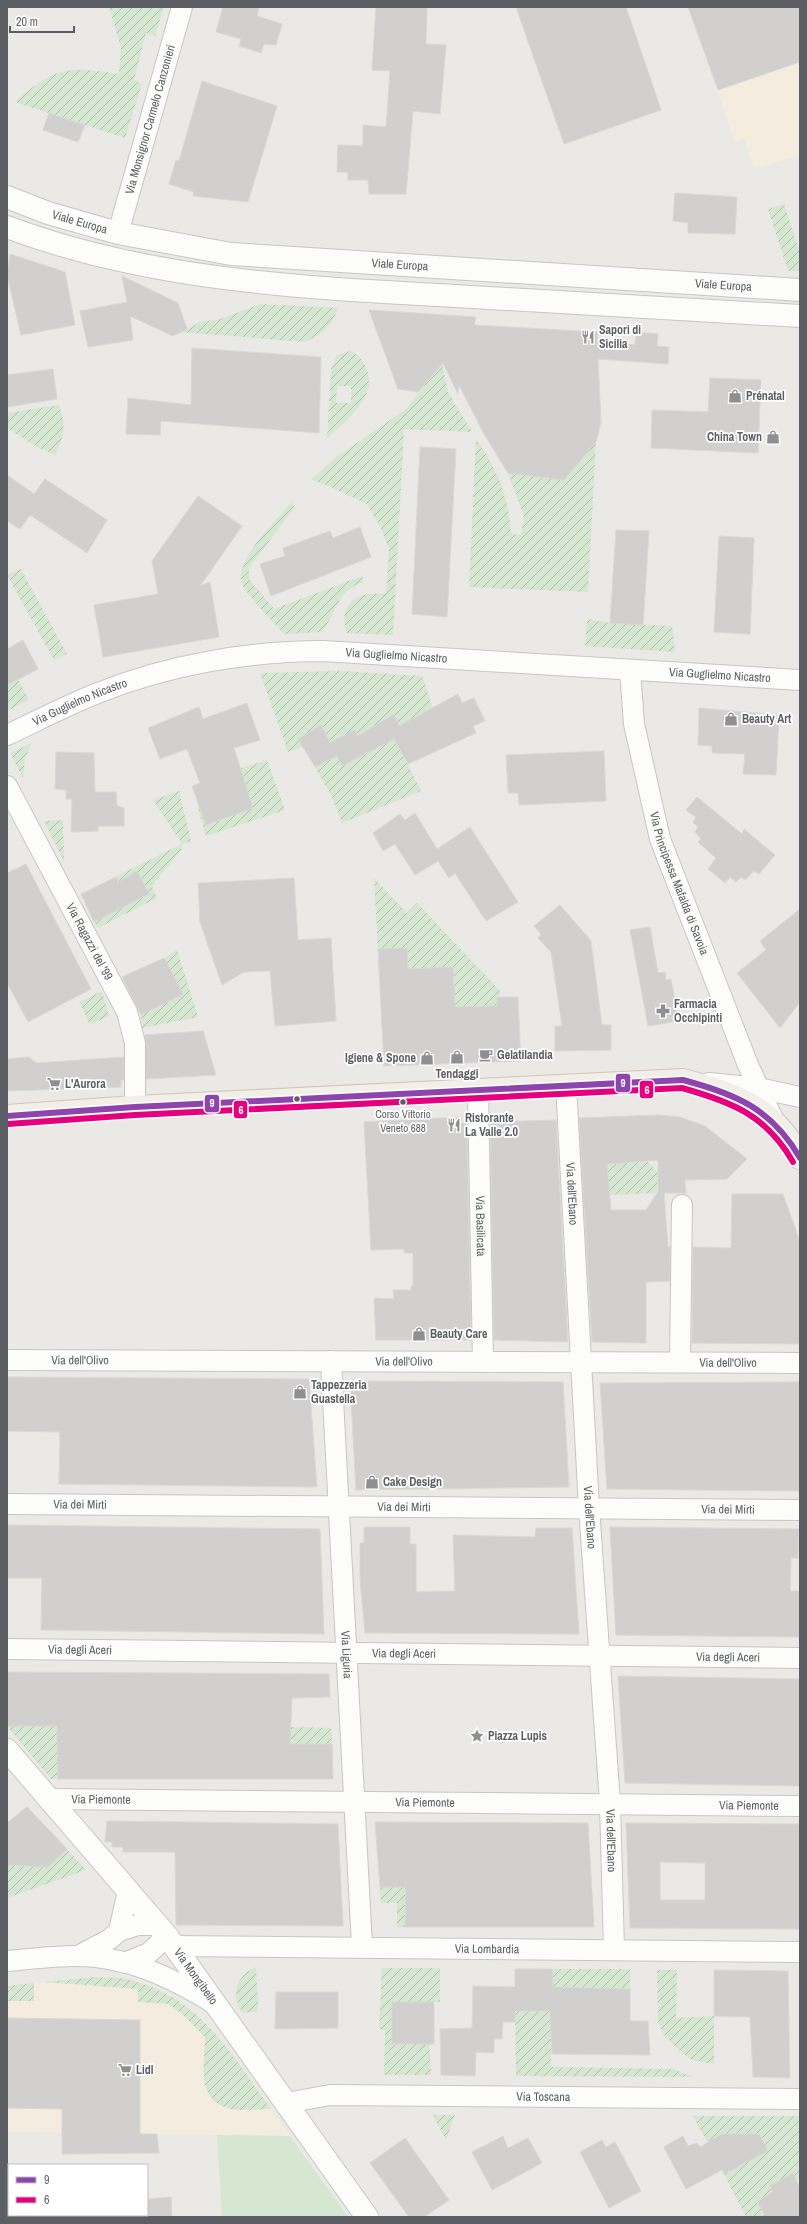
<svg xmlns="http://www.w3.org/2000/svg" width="807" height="2224" viewBox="0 0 807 2224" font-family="'Archivo Narrow',sans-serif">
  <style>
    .commercial { fill: #f4eddf }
    .park { fill: #d5e6d1 }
    .garden { fill: url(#garden-furrows); fill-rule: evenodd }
    .building { fill: #d1d0ce; stroke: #dad8d4; fill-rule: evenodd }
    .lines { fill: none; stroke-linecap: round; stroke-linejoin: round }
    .minor-casing { stroke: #c6c6c6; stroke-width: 22 }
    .tertiary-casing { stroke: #c6c6c6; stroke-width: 24 }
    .secondary-casing { stroke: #c6c6c6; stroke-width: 24 }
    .primary-casing { stroke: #d1c7b5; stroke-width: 24 }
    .minor { stroke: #fcfcfb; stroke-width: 20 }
    .tertiary { stroke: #fcfcfb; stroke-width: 22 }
    .secondary { stroke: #fcfcfb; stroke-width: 22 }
    .primary { stroke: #f2efe8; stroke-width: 22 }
    .bus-1-casing { stroke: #fff; stroke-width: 9 }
    .bus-2-casing { stroke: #fff; stroke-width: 9 }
    .bus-1 { stroke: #8e44ad; stroke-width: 6 }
    .bus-2 { stroke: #e5007d; stroke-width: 6 }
    .bus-dot { fill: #5b5f63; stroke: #fff; stroke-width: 1.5 }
    .labels { text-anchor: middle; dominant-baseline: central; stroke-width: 3.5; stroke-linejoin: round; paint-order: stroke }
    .bus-label { font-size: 11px; fill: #5b5f63; stroke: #fff }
    .street-label { font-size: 12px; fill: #5b5f63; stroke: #fff }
    .poi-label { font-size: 12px; font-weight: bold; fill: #5b5f63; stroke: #fff; text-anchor: start }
    .line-badge { stroke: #fff; stroke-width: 1.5 }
    .badge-label { font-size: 11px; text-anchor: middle; font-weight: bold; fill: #fff }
  </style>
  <defs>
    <pattern id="garden-furrows" width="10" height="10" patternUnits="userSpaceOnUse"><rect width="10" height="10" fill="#d5e6d1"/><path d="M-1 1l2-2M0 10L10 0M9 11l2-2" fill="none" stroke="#b0bead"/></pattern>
  </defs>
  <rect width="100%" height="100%" fill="#ebe9e5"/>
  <g class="commercial">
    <path d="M688,7H800V156L754,168L744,139L735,142Z"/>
    <path d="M96,1977L125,1979L151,1987L172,1996L194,2011L214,2030L290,2136L7,2132V1986Z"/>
  </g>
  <path class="park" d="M217,2135L290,2136L348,2217H222Z"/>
  <g class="garden">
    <path d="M109,7H164L155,36L146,33L134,80L142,84L125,138L15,102C55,66 68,66 119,74L121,48Z"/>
    <path d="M784,204L800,253V271H788L768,209Z"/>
    <path d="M261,304L338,308C331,327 323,334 305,342L180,332L203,321L217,320Z"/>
    <path d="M350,351C359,355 362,359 366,368C380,397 344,421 327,439L331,369L337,355ZM337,386H351V403H336Z"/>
    <path d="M442,363L448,392L472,432L404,429L393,635L347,633C341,619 344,605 358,597C365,593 378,594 386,593L389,549L381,528L367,504L324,484L311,480L335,458L406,409Z"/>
    <path d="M59,405C66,426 65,435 55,455L37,447L7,428V413Z"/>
    <path d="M476,439C498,471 508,494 511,534L521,535L524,516L508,473L564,480L596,442L588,592L469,587Z"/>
    <path d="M293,501L294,508L249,568V579L274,609L362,576L364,582C334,591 338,614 321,632L284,634C275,624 246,594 242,584C232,562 279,517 293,501Z"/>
    <path d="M21,569L67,654L54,660L7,575Z"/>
    <path d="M587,619L610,623L672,626L675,652L585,646Z"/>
    <path d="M342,671L422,676L433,708L399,726L394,714L358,736L354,730L330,743L321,725L298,739L303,747L288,752L260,673Z"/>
    <path d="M18,679L29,700L7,711V685Z"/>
    <path d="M400,735L397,744L421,791L342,823L331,795L315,767L337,756L343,766Z"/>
    <path d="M32,743L25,758L23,778L10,753Z"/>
    <path d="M267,760L285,810L206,836L197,806L199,805L206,825L253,808L243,775L237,777L233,771Z"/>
    <path d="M179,791L191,841L182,844L181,850L152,886L157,898L98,928L94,922L149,894L137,871L118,882L115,877L182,844L153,800Z"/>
    <path d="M63,820L64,862L44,821Z"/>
    <path d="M374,878L407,913L417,903L501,992L497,998L498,1015L455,1007L453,967L408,969L407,948L378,949Z"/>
    <path d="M177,950L198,1017L142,1028L141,1015L183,994L164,958Z"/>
    <path d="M102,991L109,1016L90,1025L79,1002Z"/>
    <path d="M647,1161L658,1173L657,1193L610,1195L607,1164Z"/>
    <path d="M7,1726H58V1779H51Z"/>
    <path d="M291,1727L331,1728L332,1744H314V1764L281,1741L290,1742Z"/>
    <path d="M67,1849L86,1870L7,1898V1861L11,1865L48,1867Z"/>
    <path d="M380,1887H415L416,1912H405V1927H397V1903H381Z"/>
    <path d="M256,1967L258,2002L257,2011L243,2013C230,1996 236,1975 256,1967Z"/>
    <path d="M382,1968H440V2002H392V2044H414L429,2036L431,2075H384L385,2030L379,2029Z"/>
    <path d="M552,1969H630V1989L581,1988L551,2023V2067L673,2069L693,2077L516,2076L515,2011H547L553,2001Z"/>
    <path d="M657,1970H677L676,2018L714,2016V2064L692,2060L682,2053L665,2036L658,2023Z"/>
    <path d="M96,1977C105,1978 117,1977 126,1979C201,1996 229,2052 271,2109C257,2109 240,2112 228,2108C195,2100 205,2061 205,2037L182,2014L168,2004L138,2002V1989L44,1982Z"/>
    <path d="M34,1983V2001H7V1986Z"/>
    <path d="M433,2115H455L446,2140Z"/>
    <path d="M693,2116H800V2178L796,2180L793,2174L770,2186L773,2192L757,2201L766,2217H746L724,2174L767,2151L759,2134H722L707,2142Z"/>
  </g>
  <g class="building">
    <path d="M223,7H259L257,16L282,24L276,45L264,44L261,53L239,46L241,39L216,32Z"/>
    <path d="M376,7H427L426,44L446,45L440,114L413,111L406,194H369L368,180H348V172H337L338,145L363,146V125L386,127L390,71L372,70Z"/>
    <path d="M516,7H626L661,110L564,144Z"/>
    <path d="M688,7H800V62L718,90Z"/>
    <path d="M202,81L277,106L248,202L193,196L194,192L169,184L176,160L179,161Z"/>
    <path d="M49,113L85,125L78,142L43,130Z"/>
    <path d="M675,193L737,197L735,234L688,233V223L673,221Z"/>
    <path d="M10,254L65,272L75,325L21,335L7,275Z"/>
    <path d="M122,276L178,303L187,329L173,336L130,316L133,340L88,347L80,311L127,302Z"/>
    <path d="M369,310L476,317L474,325L598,332L597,342L635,345L636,332L658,334L657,346L669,347L668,364L598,359L601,423L596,442L564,480L508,473L484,434L459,385L458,394L443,363L418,392L398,389Z"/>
    <path d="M192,348L321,357L319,433L161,421L160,435L126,434L128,398L191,405Z"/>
    <path d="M53,369L57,399L7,407V375Z"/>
    <path d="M710,378L761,380L758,453L651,448L652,410L708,412Z"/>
    <path d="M420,447L456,449L447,617L412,614Z"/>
    <path d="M7,475L34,494L45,479L107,520L87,553L30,515L20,529L7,521Z"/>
    <path d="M198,496L242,526L200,586L210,582L219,637L103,657L94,605L158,594L152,561Z"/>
    <path d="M360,527L371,557L271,596L260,564L285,556L283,548L330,531L333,538Z"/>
    <path d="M616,530L649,531L643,625L610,623Z"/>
    <path d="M719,536L754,538L750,634L714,632Z"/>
    <path d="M23,640L38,669L7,685V649Z"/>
    <path d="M458,694L462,703L474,698L485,721L473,726L476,733L408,764L394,739L342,766L337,756L315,767L298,739L321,725L330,743L354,730L358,736L394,714L399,726Z"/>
    <path d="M247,703L260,740L234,748L253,808L206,825L192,786L200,783L187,749L160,759L148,728L199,707L203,719Z"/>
    <path d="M699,708L779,715L776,775L743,774L745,754L712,753V746L698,745Z"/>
    <path d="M604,751L606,801L519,805L518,793H508L506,755Z"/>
    <path d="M56,752L94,753L95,792H116L117,806L124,808V826H98V831L71,832L72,799H66V790L55,789Z"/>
    <path d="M697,797L742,834L744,829L775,855L759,874L754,871L745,880L741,877L736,882L730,877L725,883L708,869L716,858L698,842L701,839L695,832L698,827L693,822L696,817L686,810Z"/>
    <path d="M415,813L437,849L470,827L518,902L486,921L455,873L449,878L438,861L415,875L395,844L383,851L373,833L400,814L405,820Z"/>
    <path d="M26,864L91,989L28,1022L7,983V873Z"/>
    <path d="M137,871L149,894L94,922L81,894L116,877L118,882Z"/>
    <path d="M294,878L298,940L331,938L336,1021L275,1026L270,971L244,972L222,985L200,922L198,883Z"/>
    <path d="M560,905L591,941L602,1025H611V1050L555,1051V1026H562L551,952L538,938L541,934L534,926Z"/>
    <path d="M800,909V1002L780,1028L737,973L766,950L760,941Z"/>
    <path d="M650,927L658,973L665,972L666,980L671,979L679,1021L648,1026L630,930Z"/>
    <path d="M407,948L408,969L453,967L455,1007L497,1006V997H518L521,1061L384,1066L378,949Z"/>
    <path d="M164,958L183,994L141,1015L122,977Z"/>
    <path d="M203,1031L216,1075L146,1079L145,1035Z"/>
    <path d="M29,1057L36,1063L124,1057V1080H121V1087L7,1091V1059Z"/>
    <path d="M659,1115L680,1117L705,1126L747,1159L727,1179L685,1180L686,1193H664L668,1247H670V1281L646,1282V1343L592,1342L579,1118ZM658,1160V1192L646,1210H611L607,1164Z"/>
    <path d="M461,1117V1123H467L471,1340H376L374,1298L394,1299L393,1290H411V1286H413V1253H404V1249L371,1250L364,1122Z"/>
    <path d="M556,1120L568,1342L494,1340L490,1122Z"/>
    <path d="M732,1194H783L800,1242V1344L692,1343L693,1247L731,1248Z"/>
    <path d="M7,1377L309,1379L317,1487L59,1484L60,1432L7,1431Z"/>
    <path d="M350,1381L563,1382L569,1487L356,1490Z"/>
    <path d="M800,1382V1491L607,1489L600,1383Z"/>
    <path d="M7,1525L320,1529L324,1634L41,1630L42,1578H7Z"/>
    <path d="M364,1527H410V1544H416V1592L455,1591L453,1535L535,1537L536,1528H572L579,1634L365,1633L360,1580V1543H364Z"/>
    <path d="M610,1527L799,1529L798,1558H791L790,1591H800V1637L616,1635Z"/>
    <path d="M7,1672L329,1674L330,1697L292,1698L290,1744H332L333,1779H58L57,1726H7Z"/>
    <path d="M618,1676L800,1679V1786L625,1783Z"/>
    <path d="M27,1807L67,1849L48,1867L7,1865V1823Z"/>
    <path d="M107,1821L338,1824L343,1926L176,1925L175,1852H123V1847H112V1842H105Z"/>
    <path d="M375,1822L588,1823L594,1927H405L406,1887H380Z"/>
    <path d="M626,1823L800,1824V1929L630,1928ZM660,1862L705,1863V1900H660Z"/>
    <path d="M515,1969H552L553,1987L630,1989V2021H648L650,2055L552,2054L550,2011H515V2022H503L502,2039H494V2053L476,2052L475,2076L441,2075L440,2029L472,2028L473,1986L515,1987Z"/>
    <path d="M714,1970L788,1971L790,2078L753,2077L750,2017L714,2016Z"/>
    <path d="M276,1992H338V2028L275,2029Z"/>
    <rect x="392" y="2002" width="42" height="42"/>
    <path d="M7,2018L140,2020V2134H157L159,2153L62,2154V2109L7,2108Z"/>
    <path d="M722,2134H759L768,2151L724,2174L722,2170L686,2189L664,2147L683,2136L688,2146L697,2143L700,2147Z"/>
    <path d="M503,2136L508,2148L528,2138L542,2163L492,2190L472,2152Z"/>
    <path d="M405,2138L449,2200L424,2217H409L370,2163Z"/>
    <path d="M602,2140L606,2147L615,2142L641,2191L609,2208L580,2152Z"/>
    <path d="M793,2173L800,2188V2217H766L757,2201L773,2192L770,2186Z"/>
    <path d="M171,2197L172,2217H147V2199Z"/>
  </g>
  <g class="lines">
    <g class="minor-casing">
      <g id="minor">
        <path id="s1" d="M118,233L182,7"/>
        <path id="s2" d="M630,670L634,724L660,839L748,1065L774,1121"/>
        <path id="s3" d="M7,735C37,721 67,705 98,693C167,665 249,651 323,651L800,680"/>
        <path id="s4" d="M7,786L127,1012L135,1043V1107"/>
        <path d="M709,1083L759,1088L800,1097"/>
        <path id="s5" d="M566,1085L589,1508L610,1803L614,1949"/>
        <path id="s6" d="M478,1090L483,1362"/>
        <path id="s7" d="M7,1360L800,1363"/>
        <path id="s8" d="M331,1361L362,1947"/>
        <path d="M680,1362L682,1205"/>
        <path id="s9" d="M7,1504L800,1510"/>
        <path id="s10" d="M7,1649L800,1658"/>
        <path id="s11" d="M49,1799L800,1806"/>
        <path d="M119,1931L138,1925H158"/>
        <path id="s12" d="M174,1946L800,1952"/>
        <path d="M78,1956L110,1939L119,1931L128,1891"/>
        <path d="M7,1961C30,1959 54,1956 77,1956C128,1956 172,1978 215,2004"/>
        <path d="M127,1962L149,1953L167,1936"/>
        <path id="s13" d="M286,2103L330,2095L800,2099"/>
      </g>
    </g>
    <g class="tertiary-casing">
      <g id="tertiary">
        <path id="s14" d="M7,1750L167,1936L367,2217"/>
      </g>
    </g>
    <g class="secondary-casing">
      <g id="secondary">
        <path id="s15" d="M7,197L48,213L118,233L231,254L800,290"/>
        <path d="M7,227C145,279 293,287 438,295C559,302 680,308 800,316"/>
      </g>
    </g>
    <g class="primary-casing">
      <path id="primary" d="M7,1116L135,1107L683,1080C733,1093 776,1108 800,1158"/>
    </g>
    <use href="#minor" class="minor"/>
    <use href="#tertiary" class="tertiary"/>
    <use href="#secondary" class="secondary"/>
    <use href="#primary" class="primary"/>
    <g class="bus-1-casing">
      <path id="bus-1" d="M7,1116L135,1107L683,1080C736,1094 772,1109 800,1158"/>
    </g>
    <g class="bus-2-casing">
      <path id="bus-2" d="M8,1124L135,1115L682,1088C732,1102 766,1115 793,1162"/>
    </g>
    <use href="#bus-1" class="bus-1"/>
    <use href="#bus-2" class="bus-2"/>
  </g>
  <defs>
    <g id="restaurant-bare" transform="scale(1.08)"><path d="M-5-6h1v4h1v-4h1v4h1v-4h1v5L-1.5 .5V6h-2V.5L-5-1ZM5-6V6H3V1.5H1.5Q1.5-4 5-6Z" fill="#8d8f90" stroke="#fff" stroke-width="2.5" paint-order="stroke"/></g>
    <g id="shop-bare" transform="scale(1.08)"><path d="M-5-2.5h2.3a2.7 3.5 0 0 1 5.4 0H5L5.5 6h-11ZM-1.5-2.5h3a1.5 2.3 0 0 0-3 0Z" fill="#8d8f90" stroke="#fff" stroke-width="2.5" paint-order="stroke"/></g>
    <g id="pharmacy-bare" transform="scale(1.08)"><path d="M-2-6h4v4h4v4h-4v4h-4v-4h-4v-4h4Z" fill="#8d8f90" stroke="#fff" stroke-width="2.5" paint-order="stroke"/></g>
    <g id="cafe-bare" transform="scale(1.08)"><path d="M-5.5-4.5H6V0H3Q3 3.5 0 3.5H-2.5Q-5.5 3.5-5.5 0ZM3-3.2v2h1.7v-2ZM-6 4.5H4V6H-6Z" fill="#8d8f90" stroke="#fff" stroke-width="2.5" paint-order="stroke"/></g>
    <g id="supermarket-bare" transform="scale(1.08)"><path d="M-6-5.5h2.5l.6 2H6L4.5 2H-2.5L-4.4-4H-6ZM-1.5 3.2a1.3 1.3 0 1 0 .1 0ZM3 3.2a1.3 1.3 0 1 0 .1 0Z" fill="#8d8f90" stroke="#fff" stroke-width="2.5" paint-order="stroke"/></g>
    <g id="sight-bare" transform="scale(1.08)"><path d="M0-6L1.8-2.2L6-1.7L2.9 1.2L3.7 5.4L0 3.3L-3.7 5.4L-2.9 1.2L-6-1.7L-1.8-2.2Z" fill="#8d8f90" stroke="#fff" stroke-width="2.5" paint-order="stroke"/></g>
  </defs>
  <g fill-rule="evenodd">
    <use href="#restaurant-bare" x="588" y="337"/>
    <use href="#shop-bare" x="735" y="396"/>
    <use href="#shop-bare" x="773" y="437"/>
    <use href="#shop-bare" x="731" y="719"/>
    <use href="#pharmacy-bare" x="663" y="1011"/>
    <use href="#cafe-bare" x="486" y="1055"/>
    <use href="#shop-bare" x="457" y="1057"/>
    <use href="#shop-bare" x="427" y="1058"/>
    <use href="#supermarket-bare" x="54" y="1084"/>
    <use href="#restaurant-bare" x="454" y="1125"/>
    <use href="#shop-bare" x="419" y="1334"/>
    <use href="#shop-bare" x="300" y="1392"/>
    <use href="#shop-bare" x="372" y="1482"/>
    <use href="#sight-bare" x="477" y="1736"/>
    <use href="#supermarket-bare" x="125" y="2070"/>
  </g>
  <g class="bus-dot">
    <circle cx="297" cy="1099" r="3.5"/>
    <circle cx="403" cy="1102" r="3.5"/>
  </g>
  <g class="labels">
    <g class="bus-label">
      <text x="403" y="1114">Corso Vittorio<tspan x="403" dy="14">Veneto 688</tspan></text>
    </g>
    <g class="street-label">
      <text stroke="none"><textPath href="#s1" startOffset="118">Via Monsignor Carmelo Canzonieri</textPath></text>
      <text stroke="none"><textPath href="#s15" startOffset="77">Viale Europa</textPath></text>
      <text stroke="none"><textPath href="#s15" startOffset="401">Viale Europa</textPath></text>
      <text stroke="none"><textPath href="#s15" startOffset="725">Viale Europa</textPath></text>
      <text stroke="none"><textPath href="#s3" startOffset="404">Via Guglielmo Nicastro</textPath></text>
      <text stroke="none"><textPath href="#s3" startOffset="728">Via Guglielmo Nicastro</textPath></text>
      <text stroke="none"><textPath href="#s3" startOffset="80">Via Guglielmo Nicastro</textPath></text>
      <text stroke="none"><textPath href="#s2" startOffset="220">Via Principessa Mafalda di Savoia</textPath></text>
      <text stroke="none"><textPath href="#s4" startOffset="176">Via Ragazzi del '99</textPath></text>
      <text stroke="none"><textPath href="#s5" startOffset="109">Via dell'Ebano</textPath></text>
      <text stroke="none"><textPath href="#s6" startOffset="136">Via Basilicata</textPath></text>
      <text stroke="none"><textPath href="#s7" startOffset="73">Via dell'Olivo</textPath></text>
      <text stroke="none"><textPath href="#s7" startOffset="397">Via dell'Olivo</textPath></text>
      <text stroke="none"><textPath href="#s7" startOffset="721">Via dell'Olivo</textPath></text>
      <text stroke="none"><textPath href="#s9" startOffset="73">Via dei Mirti</textPath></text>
      <text stroke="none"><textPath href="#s9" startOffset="397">Via dei Mirti</textPath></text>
      <text stroke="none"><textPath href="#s9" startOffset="721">Via dei Mirti</textPath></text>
      <text stroke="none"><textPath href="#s5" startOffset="433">Via dell'Ebano</textPath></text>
      <text stroke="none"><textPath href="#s10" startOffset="73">Via degli Aceri</textPath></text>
      <text stroke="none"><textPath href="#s8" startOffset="294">Via Liguria</textPath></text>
      <text stroke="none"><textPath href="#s10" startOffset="397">Via degli Aceri</textPath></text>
      <text stroke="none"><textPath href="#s10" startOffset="721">Via degli Aceri</textPath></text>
      <text stroke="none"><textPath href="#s11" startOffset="52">Via Piemonte</textPath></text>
      <text stroke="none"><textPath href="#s11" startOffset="376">Via Piemonte</textPath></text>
      <text stroke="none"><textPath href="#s11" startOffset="700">Via Piemonte</textPath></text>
      <text stroke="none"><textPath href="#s5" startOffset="757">Via dell'Ebano</textPath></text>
      <text stroke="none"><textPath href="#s12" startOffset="313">Via Lombardia</textPath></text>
      <text stroke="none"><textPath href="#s14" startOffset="295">Via Mongibello</textPath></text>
      <text stroke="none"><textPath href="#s13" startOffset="258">Via Toscana</textPath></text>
    </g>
    <g class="poi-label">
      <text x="599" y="330">Sapori di<tspan x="599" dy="14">Sicilia</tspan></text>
      <text x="746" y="396">Prénatal</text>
      <text x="762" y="437" text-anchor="end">China Town</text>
      <text x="742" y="719">Beauty Art</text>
      <text x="674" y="1004">Farmacia<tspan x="674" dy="14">Occhipinti</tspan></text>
      <text x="497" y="1055">Gelatilandia</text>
      <text x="416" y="1058" text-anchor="end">Igiene &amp; Spone</text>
      <text x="457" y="1074" text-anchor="middle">Tendaggi</text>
      <text x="65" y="1084">L'Aurora</text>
      <text x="465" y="1118">Ristorante<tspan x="465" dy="14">La Valle 2.0</tspan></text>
      <text x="430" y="1334">Beauty Care</text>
      <text x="311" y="1385">Tappezzeria<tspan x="311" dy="14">Guastella</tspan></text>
      <text x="383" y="1482">Cake Design</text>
      <text x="488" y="1736">Piazza Lupis</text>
      <text x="136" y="2070">Lidl</text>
    </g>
  </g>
  <g class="line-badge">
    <rect x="615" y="1073" width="16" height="20" rx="4" fill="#8e44ad"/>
    <rect x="639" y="1080" width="15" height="19" rx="4" fill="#e5007d"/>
    <rect x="204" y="1094" width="16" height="19" rx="4" fill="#8e44ad"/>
    <rect x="233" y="1100" width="15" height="19" rx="4" fill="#e5007d"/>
  </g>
  <g class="badge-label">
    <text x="623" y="1087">9</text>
    <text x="647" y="1094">6</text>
    <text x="212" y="1107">9</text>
    <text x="241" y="1114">6</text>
  </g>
  <rect width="807" height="2224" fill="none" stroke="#5b5f63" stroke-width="16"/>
  <rect x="8" y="2164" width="140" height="52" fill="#ffffff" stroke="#bdbfc1"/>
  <rect x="16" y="2177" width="20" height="6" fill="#8e44ad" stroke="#bdbfc1"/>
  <text x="44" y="2184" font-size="12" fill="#5b5f63">9</text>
  <rect x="16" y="2197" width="20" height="6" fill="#e5007d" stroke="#bdbfc1"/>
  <text x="44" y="2204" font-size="12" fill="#5b5f63">6</text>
  <path d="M10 26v6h64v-6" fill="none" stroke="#5b5f63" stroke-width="2"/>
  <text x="16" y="26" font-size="12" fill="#5b5f63" stroke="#ffffff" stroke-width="3" paint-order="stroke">20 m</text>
</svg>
